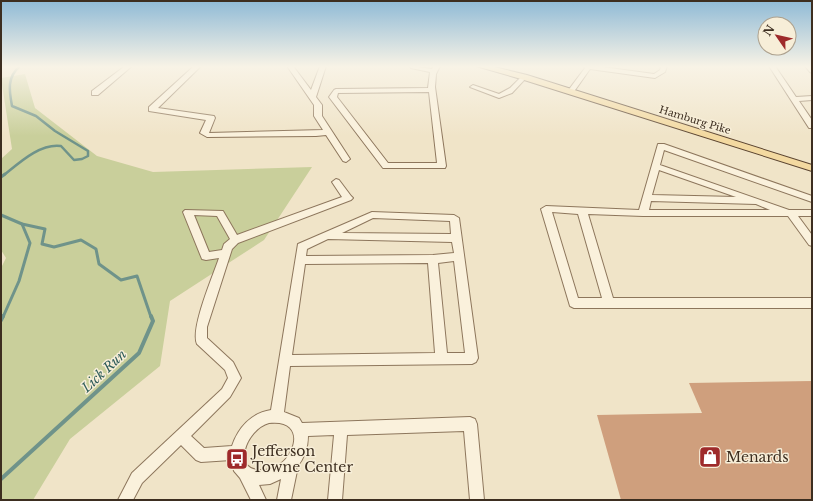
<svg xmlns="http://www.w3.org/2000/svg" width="813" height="501" viewBox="0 0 813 501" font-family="'Libre Baskerville',serif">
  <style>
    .green { fill: #c9cf9b }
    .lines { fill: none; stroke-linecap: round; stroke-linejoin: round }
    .stream-far2 { stroke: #6f938a; stroke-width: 2.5 }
    .stream-far1 { stroke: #6f938a; stroke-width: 3 }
    .stream { stroke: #6f938a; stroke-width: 4 }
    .building { fill: #cf9f7d }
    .minor-casing { stroke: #8d765c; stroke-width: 2 }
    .major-casing { stroke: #5b4430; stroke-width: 2 }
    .minor { fill: #faf1dc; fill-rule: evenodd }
    .major { fill: #f3d9a0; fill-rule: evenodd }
    .labels { text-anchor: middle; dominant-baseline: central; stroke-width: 3; stroke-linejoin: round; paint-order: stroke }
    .far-street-label { font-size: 10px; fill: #3d2e20; stroke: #f7eed8 }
    .water-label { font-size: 13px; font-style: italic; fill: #2f5d5a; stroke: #f7eed8 }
    .near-poi-label { font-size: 14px; fill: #3d2e20; stroke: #f7eed8; text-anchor: start }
  </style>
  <rect width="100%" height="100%" fill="#f0e4c8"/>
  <path class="green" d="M25,74L35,108L97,156L153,172L312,167L264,240L170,301L160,366L70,439L33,500H1V268L6,258L1,250V159L12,149L1,78Z"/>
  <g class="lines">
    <path class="stream-far2" d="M4,175C19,163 40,143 61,146L74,160L82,159L88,156V151L55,131L36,116L12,106C9,90 7,77 20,66"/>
    <g class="stream-far1">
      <path d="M1,177L5,174"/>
      <path d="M1,215L22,224L45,229L42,244L54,247L81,240L96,249L99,264L121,280L137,276L151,317"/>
      <path d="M3,317L19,281L30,243L22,224"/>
    </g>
    <g class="stream">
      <path d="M1,320L3,316"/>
      <path d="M1,479L139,353L153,321L151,316"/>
    </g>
  </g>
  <path class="building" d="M812,381V500H621L597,415L702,413L689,383Z"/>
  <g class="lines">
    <g class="minor-casing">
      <g id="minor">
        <path d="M125,66H132L98,95H92V91Z"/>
        <path d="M194,66H201L158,108L214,116L215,118L209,133L323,130L314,116V105L287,66H293L311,90L320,66H326L316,97L322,105V116L350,159L346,162L343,161L326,135L316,136L207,137L200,133L206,120L149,111V107Z"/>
        <path d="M410,66L432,69L434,66H440L436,74L435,87L446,166L445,168H383L329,97L334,90L336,89L428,88L430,72L411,68ZM429,92L437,163H388L337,97L338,93Z"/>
        <path d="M595,66L654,74L660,70L661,66H667L665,72L655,78L590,69L573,93H569L567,92L585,68L584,66Z"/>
        <path d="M769,66H775L796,97L812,96V100L799,101L812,120V128H809Z"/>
        <path d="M805,66H812V73L810,72Z"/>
        <path d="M522,76L527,77L512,93L499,98L470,87L473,85L499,94L510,88Z"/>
        <path d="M658,144H664L812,196V202L664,150L660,165L789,210H812V216H798L812,235V246L809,245L788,216H643L588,214L613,298H812V308H574L570,306L541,209L546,206L639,210ZM659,170L736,197L652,195ZM651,201L756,204L770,210H649ZM552,212L578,214L602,298H578Z"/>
        <path d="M336,179L339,180L351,196L353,198L351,200L238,243L232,249L207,327V338L233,362L241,378L230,397L191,436L204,448L232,446C238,428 251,413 271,410L298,244L372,212L454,215L459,218L478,358L476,362L472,364L290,366L284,412L299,418L302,423L470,417L475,419L477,424L484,500H470L464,431L347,435L342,500H328L334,435L308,436C308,448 304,459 296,468L297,471L291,500H277L281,479L270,484L259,485L266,500H251L240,478L234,471L231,460L201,462L196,460L181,445L142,483L133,500H118L132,473L222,389L228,378L225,370L197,344C190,329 213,276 219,258L206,260L202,259L183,212L185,210L223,211L237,235L342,197L332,182ZM194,215L217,216L230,239L224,244L222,250L209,252ZM373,218L450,221L451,234L342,233ZM328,239L452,242L454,253L433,255L306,256L307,249ZM454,261L465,353H447L438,263ZM428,263L435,353L292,355L305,264ZM269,423C311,418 294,468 265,470C229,474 246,429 269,423Z"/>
      </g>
    </g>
    <g class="major-casing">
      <path id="major" d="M476,66H490L527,75L812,165V171L521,79Z"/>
    </g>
    <use href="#minor" class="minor"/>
    <use href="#major" class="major"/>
  </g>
  <linearGradient id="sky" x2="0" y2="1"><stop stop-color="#8fbad6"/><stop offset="0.49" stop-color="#f8f3e6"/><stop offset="1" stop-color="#f8f3e6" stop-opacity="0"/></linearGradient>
  <rect width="813" height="136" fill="url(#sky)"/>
  <defs>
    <g id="shop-square" transform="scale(1.15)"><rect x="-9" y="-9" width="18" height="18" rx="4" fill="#9e2a2b" stroke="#f7eed8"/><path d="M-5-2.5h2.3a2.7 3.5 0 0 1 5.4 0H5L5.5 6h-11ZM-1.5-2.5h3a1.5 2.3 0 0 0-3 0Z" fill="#fff"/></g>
    <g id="bus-square" transform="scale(1.15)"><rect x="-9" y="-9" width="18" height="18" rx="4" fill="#9e2a2b" stroke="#f7eed8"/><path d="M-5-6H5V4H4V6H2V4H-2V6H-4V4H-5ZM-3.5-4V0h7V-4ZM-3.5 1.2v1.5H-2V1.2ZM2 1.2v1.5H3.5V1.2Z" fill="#fff"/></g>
  </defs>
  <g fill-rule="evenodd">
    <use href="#shop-square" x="710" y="457"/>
    <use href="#bus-square" x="237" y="459"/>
  </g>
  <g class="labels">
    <g class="far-street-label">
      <text transform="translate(695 120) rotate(17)">Hamburg Pike</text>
    </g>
    <g class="water-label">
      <text transform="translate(104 371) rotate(-43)">Lick Run</text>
    </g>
    <g class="near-poi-label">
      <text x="252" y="451">Jefferson<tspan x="252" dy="16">Towne Center</tspan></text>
      <text x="726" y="457">Menards</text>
    </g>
  </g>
  <rect width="813" height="501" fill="none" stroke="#3d2e20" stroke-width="4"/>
  <g transform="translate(777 36) rotate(304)"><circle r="19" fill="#f7eed8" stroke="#ada18e"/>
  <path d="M0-3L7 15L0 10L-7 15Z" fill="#9e2a2b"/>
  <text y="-6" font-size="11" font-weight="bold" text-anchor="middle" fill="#3d2e20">N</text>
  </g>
</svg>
